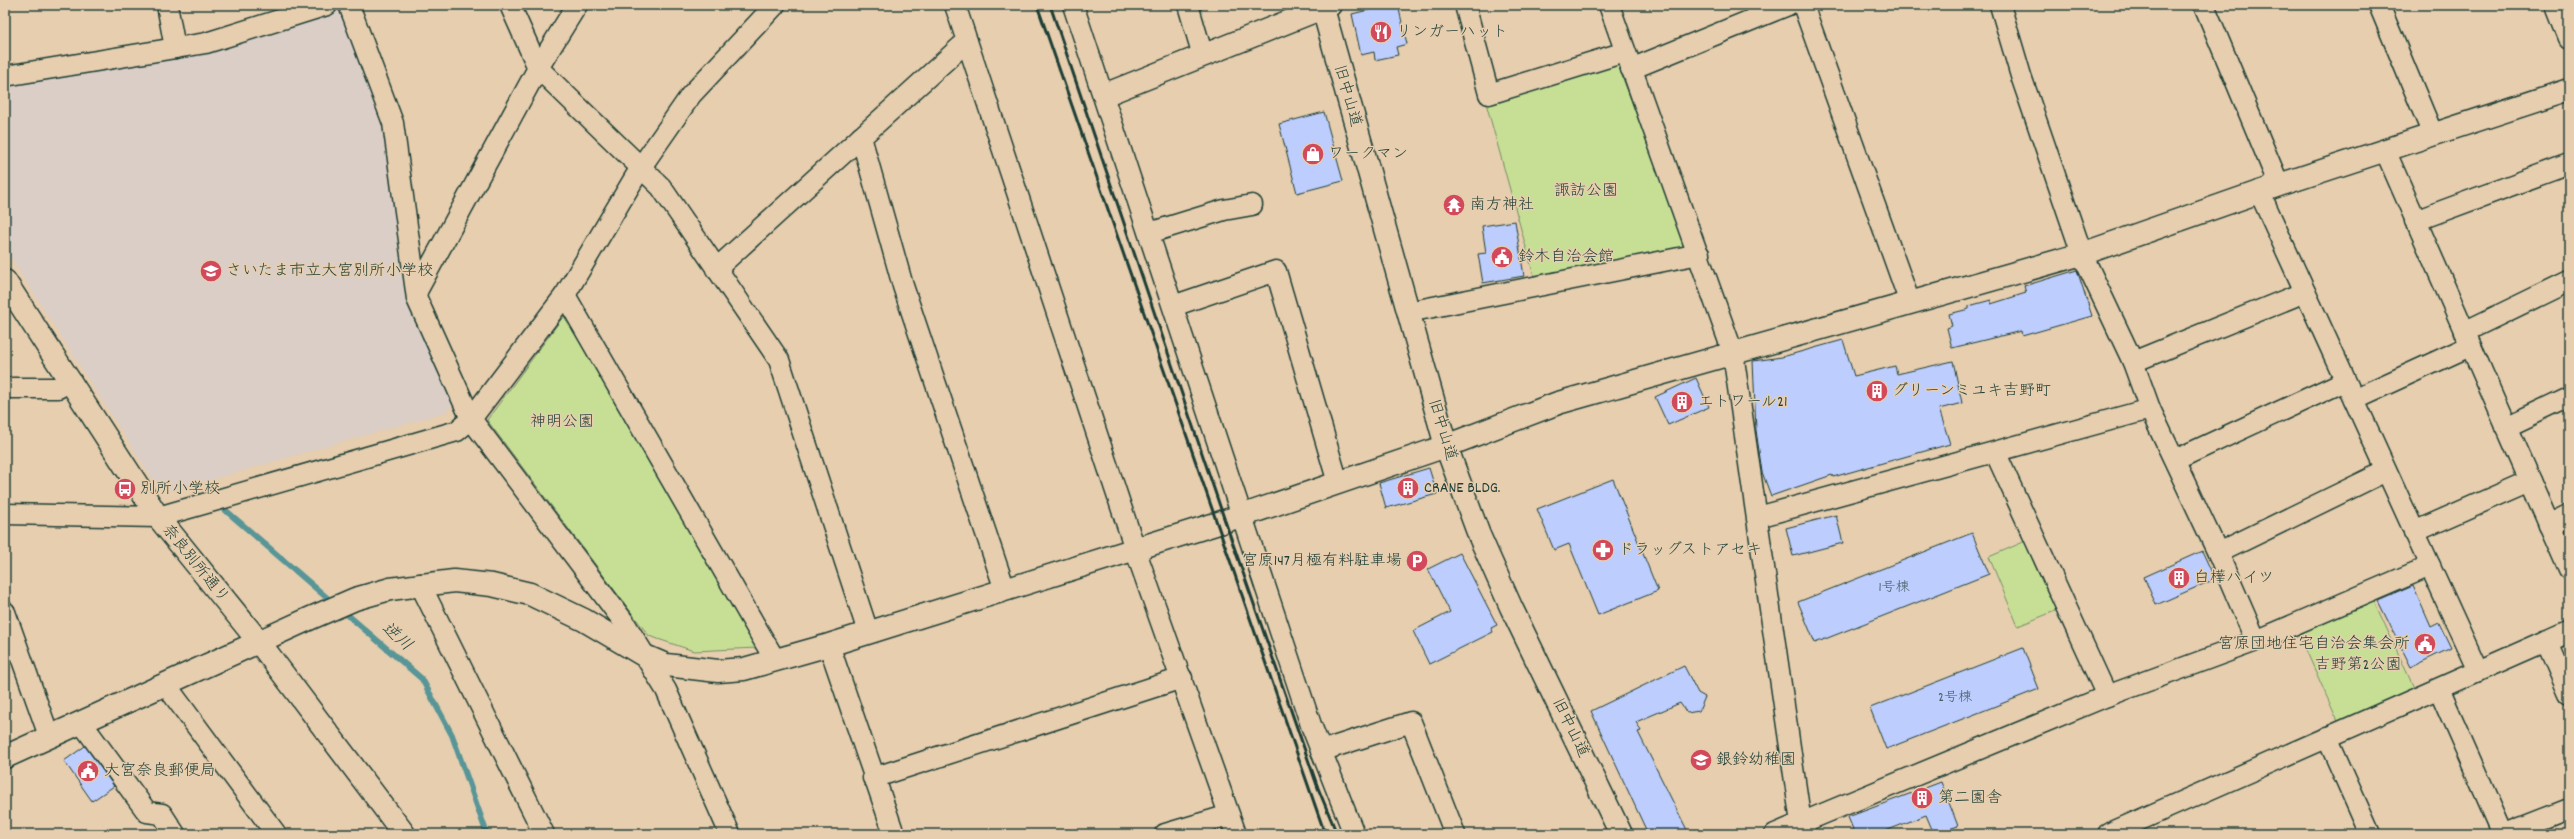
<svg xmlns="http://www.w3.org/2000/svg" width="2574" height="839" viewBox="0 0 2574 839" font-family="Dekko,'Klee One',sans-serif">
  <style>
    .built { fill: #dacec7 }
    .green { fill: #c7df95; stroke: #738e64 }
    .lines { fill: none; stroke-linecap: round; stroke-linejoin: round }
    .stream { stroke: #599597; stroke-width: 6 }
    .building { fill: #bdcdfe; stroke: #1f3d34 }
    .street-casing { stroke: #1f3d34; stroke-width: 23 }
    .secondary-casing { stroke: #1f3d34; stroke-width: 25 }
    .street { stroke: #e6ceaf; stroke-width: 20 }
    .secondary { stroke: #e6ceaf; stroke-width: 22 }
    .rail { stroke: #1f3d34; stroke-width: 3 }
    .labels { text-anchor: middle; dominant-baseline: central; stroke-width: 3; stroke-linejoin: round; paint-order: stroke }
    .number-label { font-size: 14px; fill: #466166 }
    .poi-label { font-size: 16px; fill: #1f3d34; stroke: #e6ceaf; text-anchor: start }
    .street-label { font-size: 16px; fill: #1f3d34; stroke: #e6ceaf }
    .park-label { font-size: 16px; fill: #274539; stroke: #e6ceaf }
    .water-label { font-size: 17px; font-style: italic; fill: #24443c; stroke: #e6ceaf }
  </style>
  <rect width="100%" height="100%" fill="#e6ceaf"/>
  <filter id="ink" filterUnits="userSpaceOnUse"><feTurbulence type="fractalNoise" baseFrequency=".025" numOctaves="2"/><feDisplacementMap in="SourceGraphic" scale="8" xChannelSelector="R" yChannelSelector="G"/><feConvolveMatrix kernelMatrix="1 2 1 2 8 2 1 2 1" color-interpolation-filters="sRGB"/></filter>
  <g filter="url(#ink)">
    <path class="built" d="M333,10L344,14L383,128L405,292L452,405L446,412L171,491L159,489L5,249V84Z"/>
    <g class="green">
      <path d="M1618,65L1686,247L1534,276L1486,103Z"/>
      <path d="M563,317H570L756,641V648L694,651L649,636L487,420Z"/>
      <path d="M2028,540L2057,601L2055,611L2018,626L1989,557Z"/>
      <path d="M2373,599L2415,690L2339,724L2298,632Z"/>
    </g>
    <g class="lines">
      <g class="stream">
        <path d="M223,508L333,603"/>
        <path d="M342,610L422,679L452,735L487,834"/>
      </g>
    </g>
    <g class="building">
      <path d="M1389,5H1398L1407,44L1396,47L1398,55L1375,60L1374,52L1361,55L1352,14Z"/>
      <path d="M1324,112L1343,181L1297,193L1279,124Z"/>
      <path d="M1515,221L1524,276L1483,283L1478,254L1486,253L1482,226Z"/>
      <path d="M2077,270L2092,316L2022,336L2021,331L1952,348L1947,328L1952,326L1949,314L1969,309V306L1991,300V304L2026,293L2024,286Z"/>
      <path d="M1843,340L1854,376L1895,366L1897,374L1953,361L1962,403L1939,409L1950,444L1833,477L1832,475L1771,496L1762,472L1756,430L1753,361L1782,357Z"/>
      <path d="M1696,378L1709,407L1668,425L1655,397Z"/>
      <path d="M1429,468L1437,494L1386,508L1379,483Z"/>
      <path d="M1613,479L1658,591L1598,615L1569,544L1554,550L1537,509Z"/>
      <path d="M1836,515L1843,543L1793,556L1786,528Z"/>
      <path d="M1972,533L1989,574L1815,643L1798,602Z"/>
      <path d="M2202,551L2215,579L2156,605L2144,577Z"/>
      <path d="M1460,553L1497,625L1491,628L1493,632L1429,664L1413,631L1450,612L1428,569Z"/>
      <path d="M2413,586L2431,627L2439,623L2451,648L2411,667L2378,601Z"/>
      <path d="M2023,648L2039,689L1886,749L1870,708Z"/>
      <path d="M1684,666L1698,693L1705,697L1699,711L1687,713L1680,703L1636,722L1641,731L1638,732L1689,834H1648L1591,711Z"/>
      <path d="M85,746L114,786L92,801L64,761Z"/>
      <path d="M1941,782L1958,826L1934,834L1926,815L1878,834H1855L1848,817Z"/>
    </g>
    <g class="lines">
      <g class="street-casing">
        <g id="street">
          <path d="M167,5L175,48"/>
          <path d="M349,5L393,123L417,299L471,419L624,622L666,690L730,834"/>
          <path d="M510,5L538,68L661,187L779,360L868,632"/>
          <path d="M955,5L1135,549L1236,834"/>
          <path d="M1073,5L1311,725L1354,834"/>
          <path d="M1188,5L1203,56"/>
          <path d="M1465,5L1489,94L1625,52"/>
          <path d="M1609,5L1733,353L1801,823L2107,696L2256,641L2218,553L2150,409L2133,362L2082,254L2021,76L2000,5"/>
          <path d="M1803,5L1910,303"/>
          <path d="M2204,5L2279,185"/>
          <path d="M2379,5L2433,135"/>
          <path d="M2556,5L2569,38"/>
          <path d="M1631,69L1788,5"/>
          <path d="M5,76L206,43L327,5"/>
          <path d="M861,137L903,286L1005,590"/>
          <path d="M2385,150L2569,570"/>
          <path d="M2259,191L2478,671"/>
          <path d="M2415,221L2569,164"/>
          <path d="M1149,233L1224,210L1252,205"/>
          <path d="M716,269L967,41"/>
          <path d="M417,291L538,68L577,5"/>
          <path d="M565,295L775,660"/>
          <path d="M1173,306L1276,271L1338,483"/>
          <path d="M1408,312L1699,254"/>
          <path d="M2464,332L2569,281"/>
          <path d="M2133,362L2305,292"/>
          <path d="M5,388H58L71,381"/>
          <path d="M2354,399L2470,346"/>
          <path d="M2506,427L2569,397"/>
          <path d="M1996,454L2107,696"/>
          <path d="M2175,460L2345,381"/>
          <path d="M5,514L158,517L457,431L471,419L565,295L641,167L691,95L775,5"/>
          <path d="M1758,517L2150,409"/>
          <path d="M2549,525L2569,515"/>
          <path d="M2414,532L2530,481"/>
          <path d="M2218,553L2386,471"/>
          <path d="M420,584L544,834"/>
          <path d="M5,612L49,736"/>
          <path d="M2256,641L2430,566"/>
          <path d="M2546,641L2569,694"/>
          <path d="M829,645L894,834"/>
          <path d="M166,685L276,834"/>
          <path d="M2439,689L2503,834"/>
          <path d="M81,722L147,812L162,814L175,834"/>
          <path d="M2327,737L2370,834"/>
          <path d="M1321,751L1411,722L1455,834"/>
          <path d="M873,778L1182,678"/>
          <path d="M1165,834L1229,815"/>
          <path d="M1775,834L1801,823L1806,834"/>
          <path d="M2108,834L2569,631"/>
          <path d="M2505,834L2569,809"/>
        </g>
      </g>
      <g class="secondary-casing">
        <g id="secondary">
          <path d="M1322,5L1446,446L1479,535L1511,607L1621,834"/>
          <path d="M1104,95L1330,5"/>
          <path d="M5,281L158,517L259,642L404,834"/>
          <path d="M5,757L311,618L355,599L390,589L454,581L492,585L530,594L584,620L645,656L666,665L718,671L744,669L829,645L1241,516L1446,446L1558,403L2082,254L2279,185L2569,90"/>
        </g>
      </g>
      <use href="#street" class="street"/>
      <use href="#secondary" class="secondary"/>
      <g class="rail">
        <path d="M1037,5L1325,834"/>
        <path d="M1050,5L1225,521L1318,788L1337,834"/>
      </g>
    </g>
  </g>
  <defs>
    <g id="restaurant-disc" transform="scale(1.15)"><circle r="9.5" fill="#d1495b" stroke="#e6ceaf"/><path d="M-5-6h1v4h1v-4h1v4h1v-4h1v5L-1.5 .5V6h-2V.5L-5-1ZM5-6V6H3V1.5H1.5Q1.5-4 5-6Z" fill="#fff"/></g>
    <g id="shop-disc" transform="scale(1.15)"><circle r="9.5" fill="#d1495b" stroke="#e6ceaf"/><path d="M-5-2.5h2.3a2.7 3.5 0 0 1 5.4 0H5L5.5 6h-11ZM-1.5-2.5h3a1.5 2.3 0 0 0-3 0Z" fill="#fff"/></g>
    <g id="temple-disc" transform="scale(1.15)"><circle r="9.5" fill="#d1495b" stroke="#e6ceaf"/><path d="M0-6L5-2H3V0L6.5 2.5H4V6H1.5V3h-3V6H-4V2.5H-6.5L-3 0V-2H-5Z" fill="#fff"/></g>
    <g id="civic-disc" transform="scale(1.15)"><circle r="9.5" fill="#d1495b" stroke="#e6ceaf"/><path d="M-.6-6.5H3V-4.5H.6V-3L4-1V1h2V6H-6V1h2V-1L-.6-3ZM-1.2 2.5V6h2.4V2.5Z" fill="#fff"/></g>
    <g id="school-disc" transform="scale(1.15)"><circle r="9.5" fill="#d1495b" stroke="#e6ceaf"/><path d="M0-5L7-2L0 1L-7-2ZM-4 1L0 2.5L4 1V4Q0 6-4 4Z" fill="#fff"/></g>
    <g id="building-disc" transform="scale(1.15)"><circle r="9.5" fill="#d1495b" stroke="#e6ceaf"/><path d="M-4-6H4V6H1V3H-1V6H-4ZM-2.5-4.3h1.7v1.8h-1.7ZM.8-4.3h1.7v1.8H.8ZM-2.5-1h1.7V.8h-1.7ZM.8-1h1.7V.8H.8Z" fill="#fff"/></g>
    <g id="bus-disc" transform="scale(1.15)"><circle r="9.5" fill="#d1495b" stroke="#e6ceaf"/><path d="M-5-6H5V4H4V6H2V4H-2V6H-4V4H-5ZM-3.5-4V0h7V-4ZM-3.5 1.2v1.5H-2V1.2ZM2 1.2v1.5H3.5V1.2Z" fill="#fff"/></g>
    <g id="pharmacy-disc" transform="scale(1.15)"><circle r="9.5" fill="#d1495b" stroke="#e6ceaf"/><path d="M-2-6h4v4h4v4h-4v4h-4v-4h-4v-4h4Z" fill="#fff"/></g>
    <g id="parking-disc" transform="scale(1.15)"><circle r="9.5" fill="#d1495b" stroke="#e6ceaf"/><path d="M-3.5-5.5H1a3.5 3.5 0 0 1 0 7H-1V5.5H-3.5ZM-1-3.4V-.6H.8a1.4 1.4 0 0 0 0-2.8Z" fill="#fff"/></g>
  </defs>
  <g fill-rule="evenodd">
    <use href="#restaurant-disc" x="1381" y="32"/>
    <use href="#shop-disc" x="1313" y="154"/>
    <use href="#temple-disc" x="1454" y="205"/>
    <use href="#civic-disc" x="1502" y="257"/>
    <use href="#school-disc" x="211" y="271"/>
    <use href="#building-disc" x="1877" y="391"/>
    <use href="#building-disc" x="1682" y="402"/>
    <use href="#building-disc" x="1408" y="488"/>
    <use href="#bus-disc" x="125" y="489"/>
    <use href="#pharmacy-disc" x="1603" y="550"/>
    <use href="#parking-disc" x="1417" y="561"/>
    <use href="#building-disc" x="2179" y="578"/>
    <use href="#civic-disc" x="2425" y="644"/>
    <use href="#school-disc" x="1701" y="760"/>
    <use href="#civic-disc" x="88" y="771"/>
    <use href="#building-disc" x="1922" y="798"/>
  </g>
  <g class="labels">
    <g class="number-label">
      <text x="1894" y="588">1号棟</text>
      <text x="1955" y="698">2号棟</text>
    </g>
    <g class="poi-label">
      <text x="1396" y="32">リンガーハット</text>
      <text x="1328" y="154">ワークマン</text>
      <text x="1470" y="205">南方神社</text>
      <text x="1518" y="257">鈴木自治会館</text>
      <text x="226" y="271">さいたま市立大宮別所小学校</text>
      <text x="1892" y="391">グリーンミユキ吉野町</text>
      <text x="1698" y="402">エトワール21</text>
      <text x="1424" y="488">CRANE BLDG.</text>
      <text x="140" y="489">別所小学校</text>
      <text x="1618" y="550">ドラッグストアセキ</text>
      <text x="1402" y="561" text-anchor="end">宮原147月極有料駐車場</text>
      <text x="2194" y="578">白樺ハイツ</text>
      <text x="2410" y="644" text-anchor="end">宮原団地住宅自治会集会所</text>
      <text x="1716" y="760">銀鈴幼稚園</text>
      <text x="104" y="771">大宮奈良郵便局</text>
      <text x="1938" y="798">第二園舎</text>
    </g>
    <g class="street-label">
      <text transform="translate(1347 96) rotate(74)">旧中山道</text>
      <text transform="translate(1442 430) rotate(73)">旧中山道</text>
      <text transform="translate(195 564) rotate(51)">奈良別所通り</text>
      <text transform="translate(1570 728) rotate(64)">旧中山道</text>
    </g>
    <g class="park-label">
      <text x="1586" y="191">諏訪公園</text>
      <text x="562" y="422">神明公園</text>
      <text x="2358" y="665">吉野第2公園</text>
    </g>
    <g class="water-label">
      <text transform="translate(396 638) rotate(41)">逆川</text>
    </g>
  </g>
  <rect width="2574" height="839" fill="none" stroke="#e6ceaf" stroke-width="20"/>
  <rect x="10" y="10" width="2554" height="819" fill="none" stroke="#1f3d34" stroke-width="1.5" filter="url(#ink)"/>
</svg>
